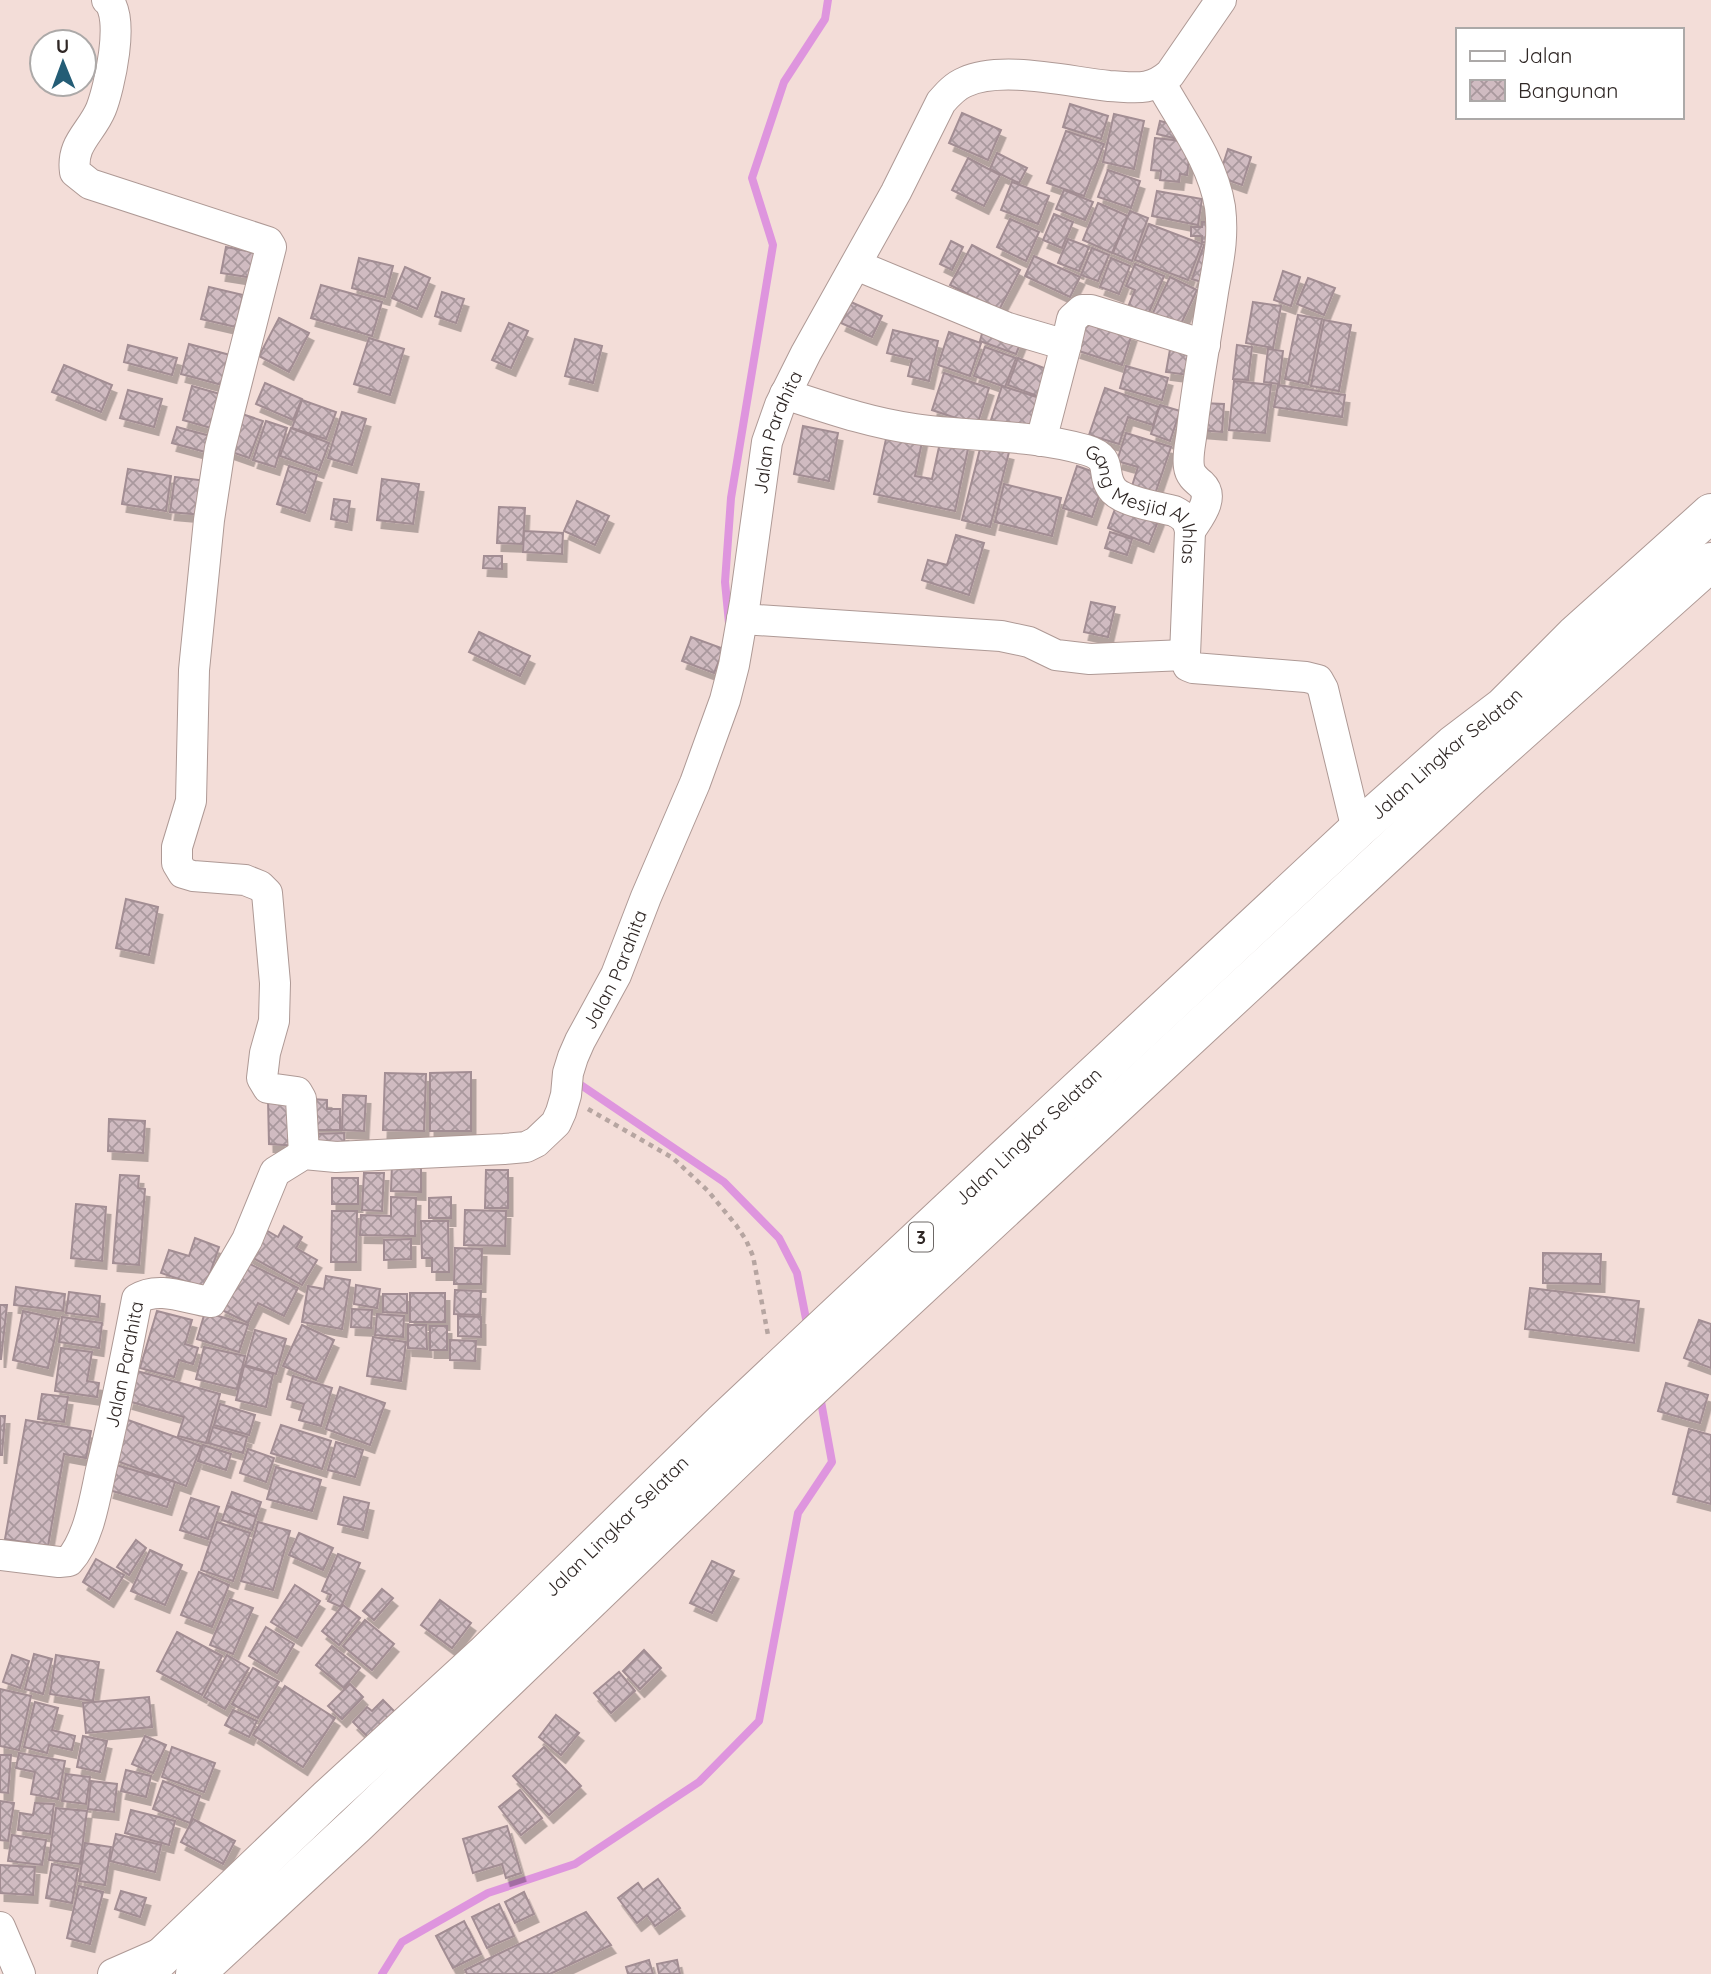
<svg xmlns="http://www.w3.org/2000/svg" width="1711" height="1974" viewBox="0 0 1711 1974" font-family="Quicksand,sans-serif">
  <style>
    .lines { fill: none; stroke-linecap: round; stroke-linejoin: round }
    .stream { stroke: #de95de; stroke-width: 8 }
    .building { fill: url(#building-cross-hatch); stroke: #a28d93; stroke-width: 2; filter: url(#shadow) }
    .street-casing { stroke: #ae9995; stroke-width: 32 }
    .primary-casing { stroke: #ae9995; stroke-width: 40 }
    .path { stroke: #b6a5a1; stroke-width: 4.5; stroke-dasharray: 5 5; stroke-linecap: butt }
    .street { stroke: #fff; stroke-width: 30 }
    .primary { stroke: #fff; stroke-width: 38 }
    .labels { text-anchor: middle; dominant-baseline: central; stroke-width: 7; stroke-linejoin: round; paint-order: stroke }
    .shield { fill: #fff; stroke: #6d6866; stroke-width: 2 }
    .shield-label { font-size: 18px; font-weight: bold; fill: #2f2725 }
    .street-label { font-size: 19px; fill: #2f2725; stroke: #fff }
  </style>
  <defs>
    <pattern id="building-cross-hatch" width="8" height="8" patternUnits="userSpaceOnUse" patternTransform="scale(1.75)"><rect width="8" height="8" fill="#d0bbc1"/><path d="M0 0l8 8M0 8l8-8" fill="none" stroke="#a9989d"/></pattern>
    <filter id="shadow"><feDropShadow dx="4.5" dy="8" stdDeviation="0" flood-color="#0004"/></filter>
  </defs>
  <rect width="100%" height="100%" fill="#f3ddd8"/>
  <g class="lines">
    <g class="stream">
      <path d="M729,623L725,582L731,498L773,245L752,178L784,82L825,19L828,0"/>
      <path d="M575,1081L724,1182L779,1238L797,1273L808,1329"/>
      <path d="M382,1974L402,1942L488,1893L575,1864L699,1782L759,1721L798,1513L832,1462L820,1396"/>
    </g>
  </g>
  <g class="building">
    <path d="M1070,104L1108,116L1101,139L1063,127Z"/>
    <path d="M962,113L1001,130L988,160L949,143Z"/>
    <path d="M1114,114L1144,121L1134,169L1103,162Z"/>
    <path d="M1160,121L1185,127L1182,140L1157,134Z"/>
    <path d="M1066,131L1104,144L1084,196L1047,183Z"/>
    <path d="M1155,138L1191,142L1187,175L1180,174L1179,182L1160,180L1161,171L1151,170Z"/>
    <path d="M1228,149L1251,157L1242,185L1219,177Z"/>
    <path d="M997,153L1027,168L1019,183L990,169Z"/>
    <path d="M968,158L1000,175L984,206L952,190Z"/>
    <path d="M1108,170L1140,181L1131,208L1098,197Z"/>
    <path d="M1012,182L1049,196L1038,224L1001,210Z"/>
    <path d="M1064,190L1093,202L1085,220L1056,209Z"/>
    <path d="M1157,191L1202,199L1198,225L1152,216Z"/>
    <path d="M1098,203L1128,216L1112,253L1083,240Z"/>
    <path d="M1130,211L1148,218L1132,261L1113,253Z"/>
    <path d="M1054,214L1073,222L1062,248L1043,240Z"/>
    <path d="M1010,219L1039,232L1026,261L997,247Z"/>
    <path d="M1202,222H1219L1218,243L1202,242V236H1191V227H1202Z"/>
    <path d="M1149,224L1202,244L1188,280L1135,260Z"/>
    <path d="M1068,239L1089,247L1079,271L1058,263Z"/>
    <path d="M951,241L963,247L952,270L940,264Z"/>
    <path d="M972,245L1020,270L999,310L950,285Z"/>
    <path d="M1204,245L1219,250L1208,284L1192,279Z"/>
    <path d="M226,247L258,253L254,278L221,273Z"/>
    <path d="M1092,248L1109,255L1098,281L1081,275Z"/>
    <path d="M1034,256L1080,277L1070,297L1025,276Z"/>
    <path d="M359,258L393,266L385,297L352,288Z"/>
    <path d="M1111,258L1130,266L1119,294L1100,287Z"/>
    <path d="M1135,264L1164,276L1148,315L1128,307L1135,290L1126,286Z"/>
    <path d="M405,267L430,278L417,309L392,298Z"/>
    <path d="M1283,271L1300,277L1291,306L1274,300Z"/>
    <path d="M1170,277L1197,290L1178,330L1151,317Z"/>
    <path d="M1308,278L1335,288L1324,315L1297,304Z"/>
    <path d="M321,285L382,302L372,336L311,318Z"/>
    <path d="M209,287L243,295L236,327L201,319Z"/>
    <path d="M442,292L464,299L456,323L435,316Z"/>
    <path d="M851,302L882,316L872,337L841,323Z"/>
    <path d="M1253,302L1281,306L1273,348L1246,343Z"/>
    <path d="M1298,315L1322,319L1308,384L1285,379Z"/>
    <path d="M279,318L309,333L289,372L259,356Z"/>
    <path d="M1087,319L1132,334L1122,365L1076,350Z"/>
    <path d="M1324,320L1351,325L1339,391L1311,386Z"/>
    <path d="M509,323L528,331L511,368L492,360Z"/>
    <path d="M984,326L1022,339L1016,354L980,341Z"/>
    <path d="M893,330L938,341L929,381L908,376L912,359L887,353Z"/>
    <path d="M949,332L981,343L970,376L938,365Z"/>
    <path d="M369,338L404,349L390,395L354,384Z"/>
    <path d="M575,339L602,346L593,383L565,376Z"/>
    <path d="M189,344L230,355L222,385L181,374Z"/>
    <path d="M1171,344L1200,349L1196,376L1166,372Z"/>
    <path d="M128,345L177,358L172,375L124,362Z"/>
    <path d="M1237,345L1252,347L1248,380L1233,379Z"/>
    <path d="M985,347L1016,358L1005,387L974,376Z"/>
    <path d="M1268,349L1283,351L1279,384L1264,382Z"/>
    <path d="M1018,358L1057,373L1048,400L1008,385Z"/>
    <path d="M64,365L112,385L101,412L52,392Z"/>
    <path d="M1126,366L1168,378L1162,400L1120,388Z"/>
    <path d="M944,373L989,388L977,425L932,410Z"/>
    <path d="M1234,381L1271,385L1265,433L1229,430Z"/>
    <path d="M265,383L302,399L293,420L256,404Z"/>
    <path d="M1278,385L1345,395L1342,417L1274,407Z"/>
    <path d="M192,386L227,396L218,430L183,420Z"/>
    <path d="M1002,386L1046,400L1034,437L990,423Z"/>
    <path d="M1105,388L1159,407L1153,425L1128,417L1119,444L1089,435Z"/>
    <path d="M128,390L162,399L154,427L120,418Z"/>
    <path d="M302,400L336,412L326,439L292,428Z"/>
    <path d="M1201,403L1224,404L1222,432L1199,430Z"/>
    <path d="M1160,405L1180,411L1170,441L1151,434Z"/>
    <path d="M342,412L366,419L352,465L328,458Z"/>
    <path d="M239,413L263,421L249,458L226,450Z"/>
    <path d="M266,421L287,428L275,467L253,460Z"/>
    <path d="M803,426L838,433L829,481L794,474Z"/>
    <path d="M177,427L214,437L209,453L172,443Z"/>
    <path d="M291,428L329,443L319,470L280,456Z"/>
    <path d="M888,430L923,437L915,476L932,479L941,438L969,444L955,511L874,494Z"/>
    <path d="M1126,433L1171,447L1155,494L1132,486L1138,467L1117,461Z"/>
    <path d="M981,445L1009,452L990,527L962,520Z"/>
    <path d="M289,466L317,475L305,513L277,504Z"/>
    <path d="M1077,466L1106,476L1092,517L1063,508Z"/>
    <path d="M128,469L171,476L166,511L122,504Z"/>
    <path d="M175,477L207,481L203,515L170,512Z"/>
    <path d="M382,479L419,484L413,524L377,520Z"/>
    <path d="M1004,484L1061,498L1052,536L995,522Z"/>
    <path d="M334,499L350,501L347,522L331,519Z"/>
    <path d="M577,501L609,516L595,545L564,531Z"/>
    <path d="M1118,501L1160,516L1149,544L1108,528Z"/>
    <path d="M499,507L525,508L523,544L497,543Z"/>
    <path d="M524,531L563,533L562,554L523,552Z"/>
    <path d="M1110,532L1132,539L1127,555L1105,548Z"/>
    <path d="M956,535L984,543L969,595L922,580L928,560L947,565Z"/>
    <path d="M484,556H502V569L483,568Z"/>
    <path d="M1091,602L1115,607L1108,637L1084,632Z"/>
    <path d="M479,632L530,656L520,676L469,652Z"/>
    <path d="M691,637L724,649L714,673L682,661Z"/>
    <path d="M126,899L158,907L149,955L116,948Z"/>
    <path d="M471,1072V1131H430V1073Z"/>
    <path d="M385,1073L426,1074L424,1131L383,1130Z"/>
    <path d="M343,1095L366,1096L364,1131L342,1130Z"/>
    <path d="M296,1098L299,1146L269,1144L268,1099Z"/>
    <path d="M311,1099L327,1100V1109H340V1130H312Z"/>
    <path d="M109,1119L145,1121L143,1153L108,1151Z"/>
    <path d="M344,1133L345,1152L315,1153L314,1134Z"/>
    <path d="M392,1164L421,1165V1192L391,1191Z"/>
    <path d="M486,1170H508V1208H485Z"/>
    <path d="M364,1173H384L382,1211L362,1210Z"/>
    <path d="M120,1175L139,1176L138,1188L145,1189L139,1265L113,1263Z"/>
    <rect x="332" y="1178" width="26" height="26"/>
    <path d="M391,1197L416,1198L415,1236L360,1235L361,1215L391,1216Z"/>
    <path d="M451,1197V1218H429V1198Z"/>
    <path d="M76,1204L106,1207L102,1261L71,1258Z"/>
    <path d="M465,1210L506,1211L505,1246L464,1245Z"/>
    <path d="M332,1211H357L356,1262H331Z"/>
    <path d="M421,1221H448L449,1272H432V1258H422Z"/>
    <path d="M284,1226L302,1237L296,1248L317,1260L302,1285L248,1255L262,1228L278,1237Z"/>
    <path d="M195,1238L219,1247L205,1288L161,1273L169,1250L189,1256Z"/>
    <path d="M411,1239V1259L384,1260V1240Z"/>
    <path d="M455,1248L482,1249L481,1284H454Z"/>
    <path d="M1543,1253L1601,1254L1600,1284L1543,1283Z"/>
    <path d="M244,1261L298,1288L284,1316L258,1303L248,1323L220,1309Z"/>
    <path d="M326,1276L350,1280L342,1329L302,1322L308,1286L324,1289Z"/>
    <path d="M356,1285L380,1289L377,1308L354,1304Z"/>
    <path d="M16,1287L65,1294L63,1311L14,1305Z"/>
    <path d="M1530,1288L1639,1301L1634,1343L1525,1329Z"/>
    <path d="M455,1290L481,1291L480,1315L454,1314Z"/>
    <path d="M69,1292L100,1296L98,1317L66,1313Z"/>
    <rect x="410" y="1293" width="35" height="29"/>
    <path d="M383,1294H407V1313L383,1312Z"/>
    <path d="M0,1305H7L1,1359H0Z"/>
    <path d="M352,1309L372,1310L371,1328L351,1327Z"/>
    <path d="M23,1311L59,1319L48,1368L13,1360Z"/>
    <path d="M157,1311L192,1320L185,1344L198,1348L193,1364L179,1360L174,1377L140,1368Z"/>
    <path d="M205,1312L248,1325L239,1352L197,1339Z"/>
    <path d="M377,1314L404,1316L403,1337L375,1335Z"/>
    <path d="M458,1316L481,1317V1337L458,1336Z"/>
    <path d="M62,1317L102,1323L99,1348L59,1342Z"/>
    <path d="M1699,1320L1711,1324V1368L1684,1358Z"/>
    <path d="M302,1325L334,1340L316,1380L283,1366Z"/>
    <path d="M408,1325H426L427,1349L408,1348Z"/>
    <rect x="430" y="1326" width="17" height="24"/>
    <path d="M255,1330L286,1339L276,1374L245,1365Z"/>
    <path d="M373,1337L406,1342L401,1381L367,1376Z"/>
    <path d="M450,1340L476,1341L475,1361L450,1360Z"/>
    <path d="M204,1347L245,1356L237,1389L196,1379Z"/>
    <path d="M61,1348L92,1352L87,1381L99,1383L97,1397L55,1391Z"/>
    <path d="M244,1366L273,1374L266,1407L236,1400Z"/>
    <path d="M137,1371L220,1394L206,1443L178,1436L184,1417L128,1401Z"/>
    <path d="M293,1376L332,1388L321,1426L299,1420L304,1404L287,1399Z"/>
    <path d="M1666,1383L1708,1395L1700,1423L1658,1411Z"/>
    <path d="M340,1387L385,1403L370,1445L326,1429Z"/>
    <path d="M42,1394L68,1397L64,1422L38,1419Z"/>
    <path d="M220,1404L255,1415L249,1435L214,1425Z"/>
    <path d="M0,1416H5L2,1455H0Z"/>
    <path d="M26,1420L91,1431L86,1458L64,1454L48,1546L5,1539Z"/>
    <path d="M128,1420L201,1446L186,1486L114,1460Z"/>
    <path d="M281,1425L331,1441L322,1469L271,1453Z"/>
    <path d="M213,1427L247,1437L243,1453L208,1443Z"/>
    <path d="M1689,1429L1711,1435V1504L1673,1494Z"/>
    <path d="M336,1442L363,1450L355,1477L328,1470Z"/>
    <path d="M203,1445L231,1454L226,1470L198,1461Z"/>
    <path d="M248,1449L274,1458L266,1482L240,1473Z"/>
    <path d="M116,1465L175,1482L167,1507L109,1490Z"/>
    <path d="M276,1467L321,1480L312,1511L267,1499Z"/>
    <path d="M232,1492L261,1502L256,1517L227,1506Z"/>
    <path d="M344,1497L369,1503L363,1530L338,1524Z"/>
    <path d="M191,1498L219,1507L208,1539L180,1530Z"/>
    <path d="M227,1506L256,1517L252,1530L222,1520Z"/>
    <path d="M217,1522L250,1533L233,1581L201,1570Z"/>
    <path d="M258,1522L290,1531L273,1590L241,1581Z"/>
    <path d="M299,1533L333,1548L323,1570L289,1555Z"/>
    <path d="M136,1540L146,1548L129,1575L117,1567Z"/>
    <path d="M150,1550L182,1565L165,1605L131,1591Z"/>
    <path d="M338,1554L360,1563L341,1607L328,1601L331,1595L322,1591Z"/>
    <path d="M96,1559L124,1575L109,1599L83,1582Z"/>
    <path d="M712,1561L734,1571L712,1613L690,1603Z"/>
    <path d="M199,1572L229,1585L212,1627L181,1615Z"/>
    <path d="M295,1585L320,1601L297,1638L271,1622Z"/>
    <path d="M382,1589L393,1598L374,1620L363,1611Z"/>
    <path d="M230,1599L253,1608L233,1654L210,1645Z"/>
    <path d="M440,1600L471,1623L452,1648L421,1625Z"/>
    <path d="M343,1605L360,1618L339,1645L322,1631Z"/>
    <path d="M365,1620L394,1644L372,1670L343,1646Z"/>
    <path d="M266,1627L294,1644L277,1673L249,1656Z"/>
    <path d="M177,1632L222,1656L202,1695L157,1671Z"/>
    <path d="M332,1646L360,1668L344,1688L316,1665Z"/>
    <path d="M644,1650L661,1668L640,1689L623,1671Z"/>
    <path d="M34,1654L52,1659L43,1694L25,1689Z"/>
    <path d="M12,1655L29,1661L20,1688L3,1682Z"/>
    <path d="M56,1655L99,1662L93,1701L50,1694Z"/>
    <path d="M227,1655L249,1668L225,1709L204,1697Z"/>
    <path d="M253,1668L279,1682L258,1718L232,1704Z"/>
    <path d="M619,1672L635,1691L611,1713L594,1693Z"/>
    <path d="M350,1684L363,1697L342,1719L328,1706Z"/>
    <path d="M285,1686L335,1718L303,1767L253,1735Z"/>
    <path d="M0,1689L31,1696L19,1750L0,1746Z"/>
    <path d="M149,1697L152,1727L86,1733L83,1703Z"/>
    <path d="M383,1700L398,1715L372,1741L353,1722L367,1707L372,1711Z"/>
    <path d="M35,1702L58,1708L52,1730L75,1736L72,1750L49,1745L47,1753L24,1747Z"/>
    <path d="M233,1710L257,1721L249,1737L225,1725Z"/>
    <path d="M556,1715L579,1733L561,1755L539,1737Z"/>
    <path d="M83,1736L107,1741L100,1772L77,1767Z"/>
    <path d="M145,1736L166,1745L153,1773L132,1764Z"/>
    <path d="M172,1747L215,1763L204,1792L162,1777Z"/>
    <path d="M544,1747L581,1786L549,1815L513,1776Z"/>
    <path d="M19,1753L65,1761L58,1799L31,1794L35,1772L16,1768Z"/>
    <path d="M0,1755H11L8,1793L0,1792Z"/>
    <path d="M126,1770L151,1776L146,1797L121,1791Z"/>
    <path d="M66,1774L90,1777L86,1804L62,1801Z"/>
    <path d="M91,1781L117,1784L114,1812L88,1809Z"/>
    <path d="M163,1781L200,1796L190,1823L153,1809Z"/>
    <path d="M520,1790L542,1818L521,1835L499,1807Z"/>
    <path d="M0,1801L14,1803L8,1841L0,1840Z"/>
    <path d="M35,1803L54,1804L50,1834L18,1830L20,1813L33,1815Z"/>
    <path d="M56,1808L87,1811L80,1864L49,1860Z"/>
    <path d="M131,1810L175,1821L169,1845L125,1833Z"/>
    <path d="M193,1819L235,1841L223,1864L181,1842Z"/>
    <path d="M507,1826L521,1873L506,1878L502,1864L473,1873L463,1839Z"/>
    <path d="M116,1834L161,1845L155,1872L110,1861Z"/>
    <path d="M12,1835L46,1840L42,1865L8,1861Z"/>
    <path d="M85,1843L111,1847L105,1885L79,1881Z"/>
    <path d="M52,1864L78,1869L72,1903L46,1898Z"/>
    <path d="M0,1865L35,1867L33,1895L0,1893Z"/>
    <path d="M658,1879L680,1908L655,1926L647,1915L637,1923L618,1898L638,1883L643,1890Z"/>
    <path d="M79,1886L103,1892L90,1944L67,1938Z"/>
    <path d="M121,1891L146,1898L140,1917L115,1909Z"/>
    <path d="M524,1892L534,1914L515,1923L505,1902Z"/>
    <path d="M499,1904L514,1936L487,1948L472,1917Z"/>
    <path d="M586,1912L611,1945L550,1974H467L465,1970Z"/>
    <path d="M464,1921L481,1954L453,1968L436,1936Z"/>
    <path d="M649,1960L653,1974H628L626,1967Z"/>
    <path d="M677,1960L680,1974H659L657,1964Z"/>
  </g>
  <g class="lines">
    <g class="street-casing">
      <g id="street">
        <path d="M107,0C126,15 109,89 101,109C91,133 71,143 75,172L90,184L268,242L271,247L220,448L209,520L194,670L191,801L177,847V863L183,873L193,876L245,880L260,886L267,893L275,983L274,1021L265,1053L262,1078L268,1088L297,1092L301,1099L304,1154"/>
        <path d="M1160,82C1182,122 1213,162 1220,207C1224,239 1218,262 1213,292C1206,338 1197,384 1192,430C1191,441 1187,455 1189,467C1190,475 1195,479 1201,484C1216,498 1198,518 1190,531"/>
        <path d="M856,265L1008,328L1066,345L1072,319L1082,310H1091L1205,345"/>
        <path id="s1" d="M785,394C828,408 870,423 915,429C971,437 1031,434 1086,450C1116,459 1099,475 1114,491C1125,502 1159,507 1174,511C1184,516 1188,520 1190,531L1185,655L1188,666L1193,668L1306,677L1318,680L1323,689L1357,830"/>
        <path d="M1041,441L1066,345"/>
        <path d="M742,619L1001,636L1029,642L1056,655L1090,659L1185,655"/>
        <path id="s2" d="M0,1555L59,1562L69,1561C89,1539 95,1498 101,1470C115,1413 126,1356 137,1299C159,1285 187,1299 211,1302L247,1240L275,1172L304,1154L336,1157L504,1149L526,1147L536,1142L556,1123L561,1112L566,1095L568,1073L573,1057L580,1041L616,975L646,897L695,783L725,700L734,665L745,602L767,442L780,405L806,353L896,192L941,102C948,94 955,86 965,82C1002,65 1069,82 1109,86C1134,87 1150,92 1170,74L1221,0"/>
        <path d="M0,1927L20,1974"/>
        <path d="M113,1974L161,1953"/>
      </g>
    </g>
    <g class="primary-casing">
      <g id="primary">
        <path id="s3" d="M144,1974L328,1798L484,1655L723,1422L950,1209L1357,830L1453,745L1503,707L1575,635L1711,513"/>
        <path d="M195,1974L355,1826L793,1405L1468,779L1711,562"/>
      </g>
    </g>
    <path class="path" d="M588,1109L673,1158L708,1191L736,1225L746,1240L753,1256L768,1335"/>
    <use href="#street" class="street"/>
    <use href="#primary" class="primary"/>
  </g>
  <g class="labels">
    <rect class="shield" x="909" y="1222.5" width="24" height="29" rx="5"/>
    <g class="shield-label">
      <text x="921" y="1237">3</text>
    </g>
    <g class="street-label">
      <text stroke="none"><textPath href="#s2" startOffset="1589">Jalan Parahita</textPath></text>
      <text stroke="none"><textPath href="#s1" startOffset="396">Gang Mesjid Al Ihlas</textPath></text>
      <text stroke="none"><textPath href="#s3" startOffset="1785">Jalan Lingkar Selatan</textPath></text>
      <text stroke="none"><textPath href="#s2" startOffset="1024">Jalan Parahita</textPath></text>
      <text stroke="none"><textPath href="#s3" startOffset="1218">Jalan Lingkar Selatan</textPath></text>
      <text stroke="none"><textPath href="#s2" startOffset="275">Jalan Parahita</textPath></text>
      <text stroke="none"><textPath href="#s3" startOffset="651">Jalan Lingkar Selatan</textPath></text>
    </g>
  </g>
  <rect x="1456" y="28" width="228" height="91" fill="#ffffff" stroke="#aca9a8" stroke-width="2"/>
  <rect x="1470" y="51" width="35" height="10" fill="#ffffff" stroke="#aca9a8" stroke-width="2"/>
  <text x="1518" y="63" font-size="21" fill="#2f2725">Jalan</text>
  <rect x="1470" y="80" width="35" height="21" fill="url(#building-cross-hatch)" stroke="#aca9a8" stroke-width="2"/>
  <text x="1518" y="98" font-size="21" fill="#2f2725">Bangunan</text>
  <g transform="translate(63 63) rotate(359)"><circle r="33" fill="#ffffff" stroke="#aca9a8" stroke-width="2"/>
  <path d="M0-5L12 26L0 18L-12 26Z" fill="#245d76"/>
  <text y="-10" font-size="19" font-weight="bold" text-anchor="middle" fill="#2f2725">U</text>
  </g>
</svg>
